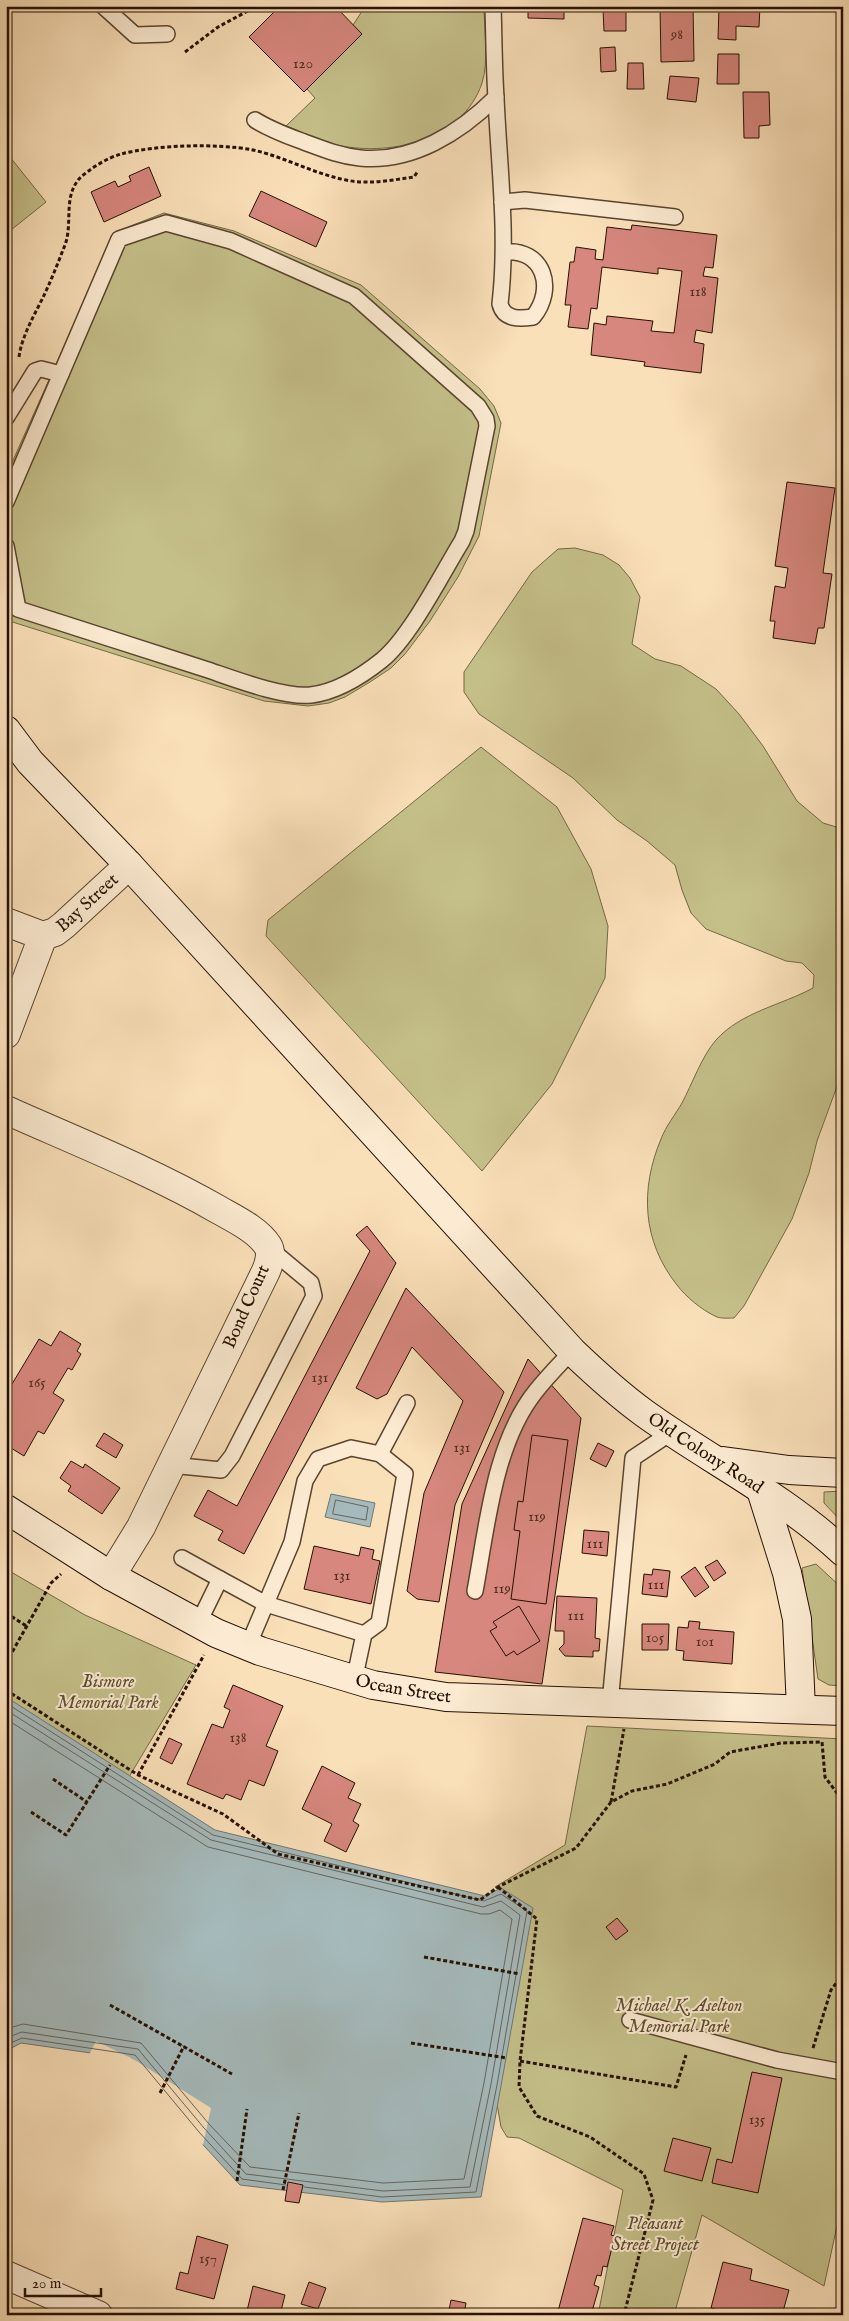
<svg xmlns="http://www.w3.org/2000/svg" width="849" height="2321" viewBox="0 0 849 2321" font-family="'IM FELL English',serif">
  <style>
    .green { fill: #c5c08a; stroke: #756845 }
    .water { fill: #a5babc; stroke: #727671 }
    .pier { fill: #fae0b9 }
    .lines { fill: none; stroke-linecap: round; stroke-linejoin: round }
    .shore { stroke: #65655e; stroke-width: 1 }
    .building { fill: #d7877e; stroke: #251000 }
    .lane-casing { stroke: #5a442e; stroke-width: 18 }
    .street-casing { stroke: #5a442e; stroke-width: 30 }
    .secondary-casing { stroke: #251000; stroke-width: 30 }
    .path { stroke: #251000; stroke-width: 3; stroke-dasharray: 4 2.5; stroke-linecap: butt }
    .lane { stroke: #fcebd2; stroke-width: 15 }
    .street { stroke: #fcebd2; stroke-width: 28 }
    .secondary { stroke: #fcebd2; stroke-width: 28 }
    .labels { text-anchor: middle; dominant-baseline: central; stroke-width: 4; stroke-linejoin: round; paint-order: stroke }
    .number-label { font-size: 15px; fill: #522e20 }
    .street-label { font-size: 18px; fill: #251000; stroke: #fcebd2 }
    .park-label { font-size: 18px; font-style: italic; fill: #5d4e30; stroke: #fcebd2 }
  </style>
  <rect width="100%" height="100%" fill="#fae0b9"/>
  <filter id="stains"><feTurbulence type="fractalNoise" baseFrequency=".004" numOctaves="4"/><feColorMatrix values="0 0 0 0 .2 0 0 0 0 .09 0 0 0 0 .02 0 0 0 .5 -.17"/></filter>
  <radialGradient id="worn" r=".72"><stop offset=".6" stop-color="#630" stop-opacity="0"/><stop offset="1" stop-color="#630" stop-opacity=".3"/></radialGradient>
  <g class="green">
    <path d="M368,6H484C484,28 489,62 482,83C463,141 387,158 333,144C317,140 302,132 286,126L315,98L307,89L362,34L353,25L364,8Z"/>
    <path d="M6,152L46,202L6,234Z"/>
    <path d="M164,213L234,231L361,285L480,389L494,406L501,423L479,536L458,577L430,621L405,654L391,668L370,682L345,697L329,703L308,706L264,701L6,620V476L115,232Z"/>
    <path d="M575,548L603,555L619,565L630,578L640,597L632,644L655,659L681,666L716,689L739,714L763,746L797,801L823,823L843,829V1070L817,1141L809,1173L792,1219L744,1306L734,1318C728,1318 720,1319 715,1316C702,1310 686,1297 677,1285C642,1241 640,1189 661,1139C666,1126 675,1115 682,1103C692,1084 702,1056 716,1040C741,1012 782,1005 813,988L814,975L802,963L786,961L706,929L691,913L682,890L675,865L647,841L617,820L573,778L479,714L464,692V672L532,572L558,549Z"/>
    <path d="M481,747L557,807L591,869L608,926L605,978L552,1084L482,1171L266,936L268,920Z"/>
    <path d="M843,1491V1523L824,1503V1492Z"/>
    <path d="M816,1564L843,1589V1686L829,1685L818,1679L802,1568Z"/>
    <path d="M6,1569L85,1615L196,1665L129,1777L6,1699Z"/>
    <path d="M587,1726L843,1739V2198L824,2286L702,2215L674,2315H598L623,2190L519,2138L507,2137L501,2127L497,2104L529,1921L495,1887L565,1845Z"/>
  </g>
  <g class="water">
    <path d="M331,1494L375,1503L370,1527L325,1517Z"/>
    <path d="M6,1697L215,1830L485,1896L501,1888L533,1908L481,2197L382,2202L240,2185L195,2136L133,2059L21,2043L6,2051Z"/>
  </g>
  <path class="pier" d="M96,2041L133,2059L211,2108L203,2145L193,2137L132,2062L89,2055Z"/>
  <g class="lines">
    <g class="shore">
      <path d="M336,1500L368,1507L366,1520L333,1514Z"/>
      <path d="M6,1703L213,1835L484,1901L501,1894L527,1911L497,2085L476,2192L382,2197L304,2187"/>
      <path d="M6,1710L211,1840L483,1907L501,1901L520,1915L491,2084L470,2187L383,2191L246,2174L204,2128L138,2049L22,2032L6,2038"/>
      <path d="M6,1719L208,1847L481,1914H489L500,1910L512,1919L484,2083L464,2179L383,2183L250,2167L209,2124L141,2043L23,2024L6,2029"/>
      <path d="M6,2045L22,2038L135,2055L199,2132L242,2179L286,2185"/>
    </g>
  </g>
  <g class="building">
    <path d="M275,6H335L362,34L304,92L249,37L276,10Z"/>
    <path d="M528,6H564V19L528,18Z"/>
    <path d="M592,6H626V31H604L603,9H592Z"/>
    <path d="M660,6H693L694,61L661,62Z"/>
    <path d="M719,6H760L759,27L736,26V40L718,39Z"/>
    <path d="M615,47L616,71L601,72L600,48Z"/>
    <path d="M718,54H739V84H717Z"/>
    <path d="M628,63H643L644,89H627Z"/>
    <path d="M670,76L699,78L696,102L667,99Z"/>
    <path d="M743,92H769L770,125L759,126V138H744Z"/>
    <path d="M149,167L161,196L104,222L91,192L115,181L118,187L131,181L129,176Z"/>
    <path d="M261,191L327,222L316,247L249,216Z"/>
    <path d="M632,225L717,235L713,268L705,267L703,276L718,278L712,333L696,330L694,342L704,344L701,373L644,366L645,362L591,355L594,323L606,325L607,316L653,321L651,331L674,333L682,271L658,268V274L602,267L597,309L591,308L588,329L568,327L571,305H565L570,262H574L576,247L596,250L595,259L603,260L607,227L631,230Z"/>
    <path d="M787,482L835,488L823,573L832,574L824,628H818L815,644L773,638L775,621H770L775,586L785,588L788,568L775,566Z"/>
    <path d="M367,1226L396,1263L244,1554L218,1540L223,1531L194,1516L208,1490L237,1506L370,1251L356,1235Z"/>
    <path d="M406,1288L504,1392L455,1505L439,1602L417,1599L407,1591L424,1493L463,1401L412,1347L387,1394L377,1399L356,1388Z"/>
    <path d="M60,1331L81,1344L77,1351L81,1354L72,1370L68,1368L53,1393L64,1400L44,1434L38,1431L24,1456L6,1445V1394L39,1339L51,1346Z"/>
    <path d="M528,1359L581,1418L542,1684L435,1672L462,1504Z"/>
    <path d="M104,1433L123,1445L116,1458L96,1446Z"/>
    <path d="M532,1435L568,1440L546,1604L511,1599L520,1531L514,1530L518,1501L523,1502Z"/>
    <path d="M598,1443L614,1451L606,1467L590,1459Z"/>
    <path d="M71,1461L83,1468L85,1464L120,1488L102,1514L68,1491L71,1486L60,1478Z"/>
    <path d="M584,1530L609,1532L607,1556L582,1553Z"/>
    <path d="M314,1546L359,1556L361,1547L374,1550L372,1559L380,1561L371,1604L304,1589Z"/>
    <path d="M717,1560L726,1573L714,1581L705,1567Z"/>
    <path d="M695,1567L709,1587L695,1597L681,1577Z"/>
    <path d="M653,1569L670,1571L667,1597L642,1594L644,1574L652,1575Z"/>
    <path d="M557,1596L597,1598L595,1638L600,1639L599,1651H593V1657L565,1656L559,1649L564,1644V1631H555Z"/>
    <path d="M519,1606L540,1641L517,1655L514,1651L506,1656L490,1631L497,1627L493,1622Z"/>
    <path d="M689,1621L700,1622L699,1629L734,1632L732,1664L683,1660L684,1651L676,1650L678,1627L688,1628Z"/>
    <path d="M642,1624H669L668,1650H642Z"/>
    <path d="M233,1685L283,1706L266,1746L278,1751L264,1786L249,1780L241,1800L226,1794L223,1799L187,1784L212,1724L223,1728L230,1710L224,1707Z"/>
    <path d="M169,1738L182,1744L172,1764L160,1758Z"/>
    <path d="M322,1766L355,1783L348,1798L361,1804L353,1821L359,1825L346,1852L324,1841L332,1824L302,1809Z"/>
    <path d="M617,1918L628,1931L616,1940L606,1927Z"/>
    <path d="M752,2072L782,2078L758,2193L712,2183L717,2159L732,2163Z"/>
    <path d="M673,2138L711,2148L702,2181L664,2171Z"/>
    <path d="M288,2182L303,2185L299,2203L285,2201Z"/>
    <path d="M583,2218L614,2226L611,2235L615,2236L607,2267L603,2266L601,2276L597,2275L594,2285L599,2287L591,2315H557Z"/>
    <path d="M197,2236L228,2245L214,2299L176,2289L180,2272L188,2274Z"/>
    <path d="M723,2262L752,2269L750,2280L789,2290L782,2315H738L711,2308Z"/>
    <path d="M309,2282L326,2288L318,2309L301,2304Z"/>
    <path d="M253,2286L285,2295L280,2315H246Z"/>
    <path d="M451,2300L466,2303L464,2315H448Z"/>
  </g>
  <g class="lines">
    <g class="lane-casing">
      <g id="lane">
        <path d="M103,6L135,35L167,34"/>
        <path d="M493,6C494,37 494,67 496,98C499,167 508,235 500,304C504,320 520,319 533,317C556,289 544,248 504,252"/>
        <path d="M255,120C271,130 288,136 304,142C323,149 340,156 360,158C412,163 460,133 496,97"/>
        <path d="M502,202L525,200L675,217"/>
        <path d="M6,418L35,371L41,369L61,374"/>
        <path d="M6,502L119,239L166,223L231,241L354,296L478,406L486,419L487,426L466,531L462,541C441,575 411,636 382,660C362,676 336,692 311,695C283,698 232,678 205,669C143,649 80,629 18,609L6,546"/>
        <path d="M380,1454L407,1403"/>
        <path d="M171,1465L221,1470L232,1456L314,1296L311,1283L269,1248"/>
        <path d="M182,1558L220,1579"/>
        <path d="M475,1591C487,1527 494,1443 536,1391C547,1377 560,1364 572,1351"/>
        <path d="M198,1624L220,1579L266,1604L364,1634"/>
        <path d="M248,1646L292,1542L305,1481L318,1459L351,1448L380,1454L405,1474L379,1623L364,1634L354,1681"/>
        <path d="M610,1703L633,1458L672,1432"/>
        <path d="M630,2020L777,2060L843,2072"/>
      </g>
    </g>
    <g class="street-casing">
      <g id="street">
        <path d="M6,922L43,936"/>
        <path id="s1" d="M6,1034L43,936L55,932L64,925L129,865"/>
        <path d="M6,1110C78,1142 151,1171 219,1210C235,1219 258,1230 268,1246C272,1253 269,1264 266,1271L141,1527L111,1576"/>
        <path d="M6,2275L98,2315"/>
      </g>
    </g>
    <g class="secondary-casing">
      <g id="secondary">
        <path id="s2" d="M6,730L30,762L129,865L572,1351C595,1373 618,1394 644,1413C709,1460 783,1496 843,1552"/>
        <path d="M723,1461L789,1470L843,1473"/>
        <path d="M761,1490L787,1573L797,1619L801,1709"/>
        <path id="s3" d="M6,1509L111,1576L216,1633L260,1651L373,1685L446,1697L843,1711"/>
      </g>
    </g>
    <g class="path">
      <path d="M185,52L218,27L257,6"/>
      <path d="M19,357C22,334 37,311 46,291C53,276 59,260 65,245C73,223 63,198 79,179C89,169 107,158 121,154C156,145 217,143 253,150C285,157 314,174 346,180C369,185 392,180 414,177L418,171"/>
      <path d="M6,1613L28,1627"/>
      <path d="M6,1663L51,1583L61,1574"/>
      <path d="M6,1690L138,1775L223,1814L278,1854L480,1900L498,1887L576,1848L611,1802L632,1791L667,1784L715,1764L730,1752L781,1743L822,1742L825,1777L843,1801"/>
      <path d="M138,1775L204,1655"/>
      <path d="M53,1779L87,1802"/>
      <path d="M611,1802L624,1729"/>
      <path d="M31,1812L66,1835L110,1765"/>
      <path d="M498,1887L537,1919L520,2061L519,2087L537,2116L590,2137L644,2174L653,2200L624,2315"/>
      <path d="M424,1957L520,1974"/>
      <path d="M110,2005L232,2074"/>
      <path d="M411,2043L507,2058"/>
      <path d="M813,2048L831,1990L843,1974"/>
      <path d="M520,2061L676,2087L686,2055"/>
      <path d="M160,2093L184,2046"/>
      <path d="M237,2181L247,2109"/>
      <path d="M283,2190L299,2113"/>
    </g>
    <use href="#lane" class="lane"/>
    <use href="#street" class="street"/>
    <use href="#secondary" class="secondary"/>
  </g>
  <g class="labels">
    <g class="number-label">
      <text x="677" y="34">98</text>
      <text x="303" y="63">120</text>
      <text x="698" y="291">118</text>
      <text x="320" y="1377">131</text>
      <text x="37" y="1382">165</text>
      <text x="462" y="1447">131</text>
      <text x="537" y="1516">119</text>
      <text x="595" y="1543">111</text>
      <text x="342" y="1575">131</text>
      <text x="656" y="1584">111</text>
      <text x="502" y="1588">119</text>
      <text x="576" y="1615">111</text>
      <text x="655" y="1637">105</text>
      <text x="705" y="1641">101</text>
      <text x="238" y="1737">138</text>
      <text x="757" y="2119">135</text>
      <text x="208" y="2258">157</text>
    </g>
    <g class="street-label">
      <text stroke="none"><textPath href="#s1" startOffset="161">Bay Street</textPath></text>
      <text transform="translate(247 1307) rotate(-66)">Bond Court</text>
      <text stroke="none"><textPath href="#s2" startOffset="1009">Old Colony Road</textPath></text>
      <text stroke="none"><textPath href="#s3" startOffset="440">Ocean Street</textPath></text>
    </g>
    <g class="park-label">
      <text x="108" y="1682">Bismore<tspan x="108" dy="21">Memorial Park</tspan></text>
      <text x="679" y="2006">Michael K. Aselton<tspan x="679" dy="21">Memorial Park</tspan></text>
      <text x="655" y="2224">Pleasant<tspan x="655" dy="21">Street Project</tspan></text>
    </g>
  </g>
  <rect width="849" height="2321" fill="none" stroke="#fae0b9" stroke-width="25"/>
  <rect x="8" y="8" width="834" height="2306" fill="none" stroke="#251000" stroke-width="2.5"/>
  <rect x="12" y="12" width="824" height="2296" fill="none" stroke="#251000"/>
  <path d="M25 2288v8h76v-8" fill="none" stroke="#251000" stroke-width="2.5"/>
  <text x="32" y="2288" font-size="15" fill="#251000" stroke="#fcebd2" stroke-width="4" paint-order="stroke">20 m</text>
  <rect width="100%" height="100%" filter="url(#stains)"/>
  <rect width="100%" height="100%" fill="url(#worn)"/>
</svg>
